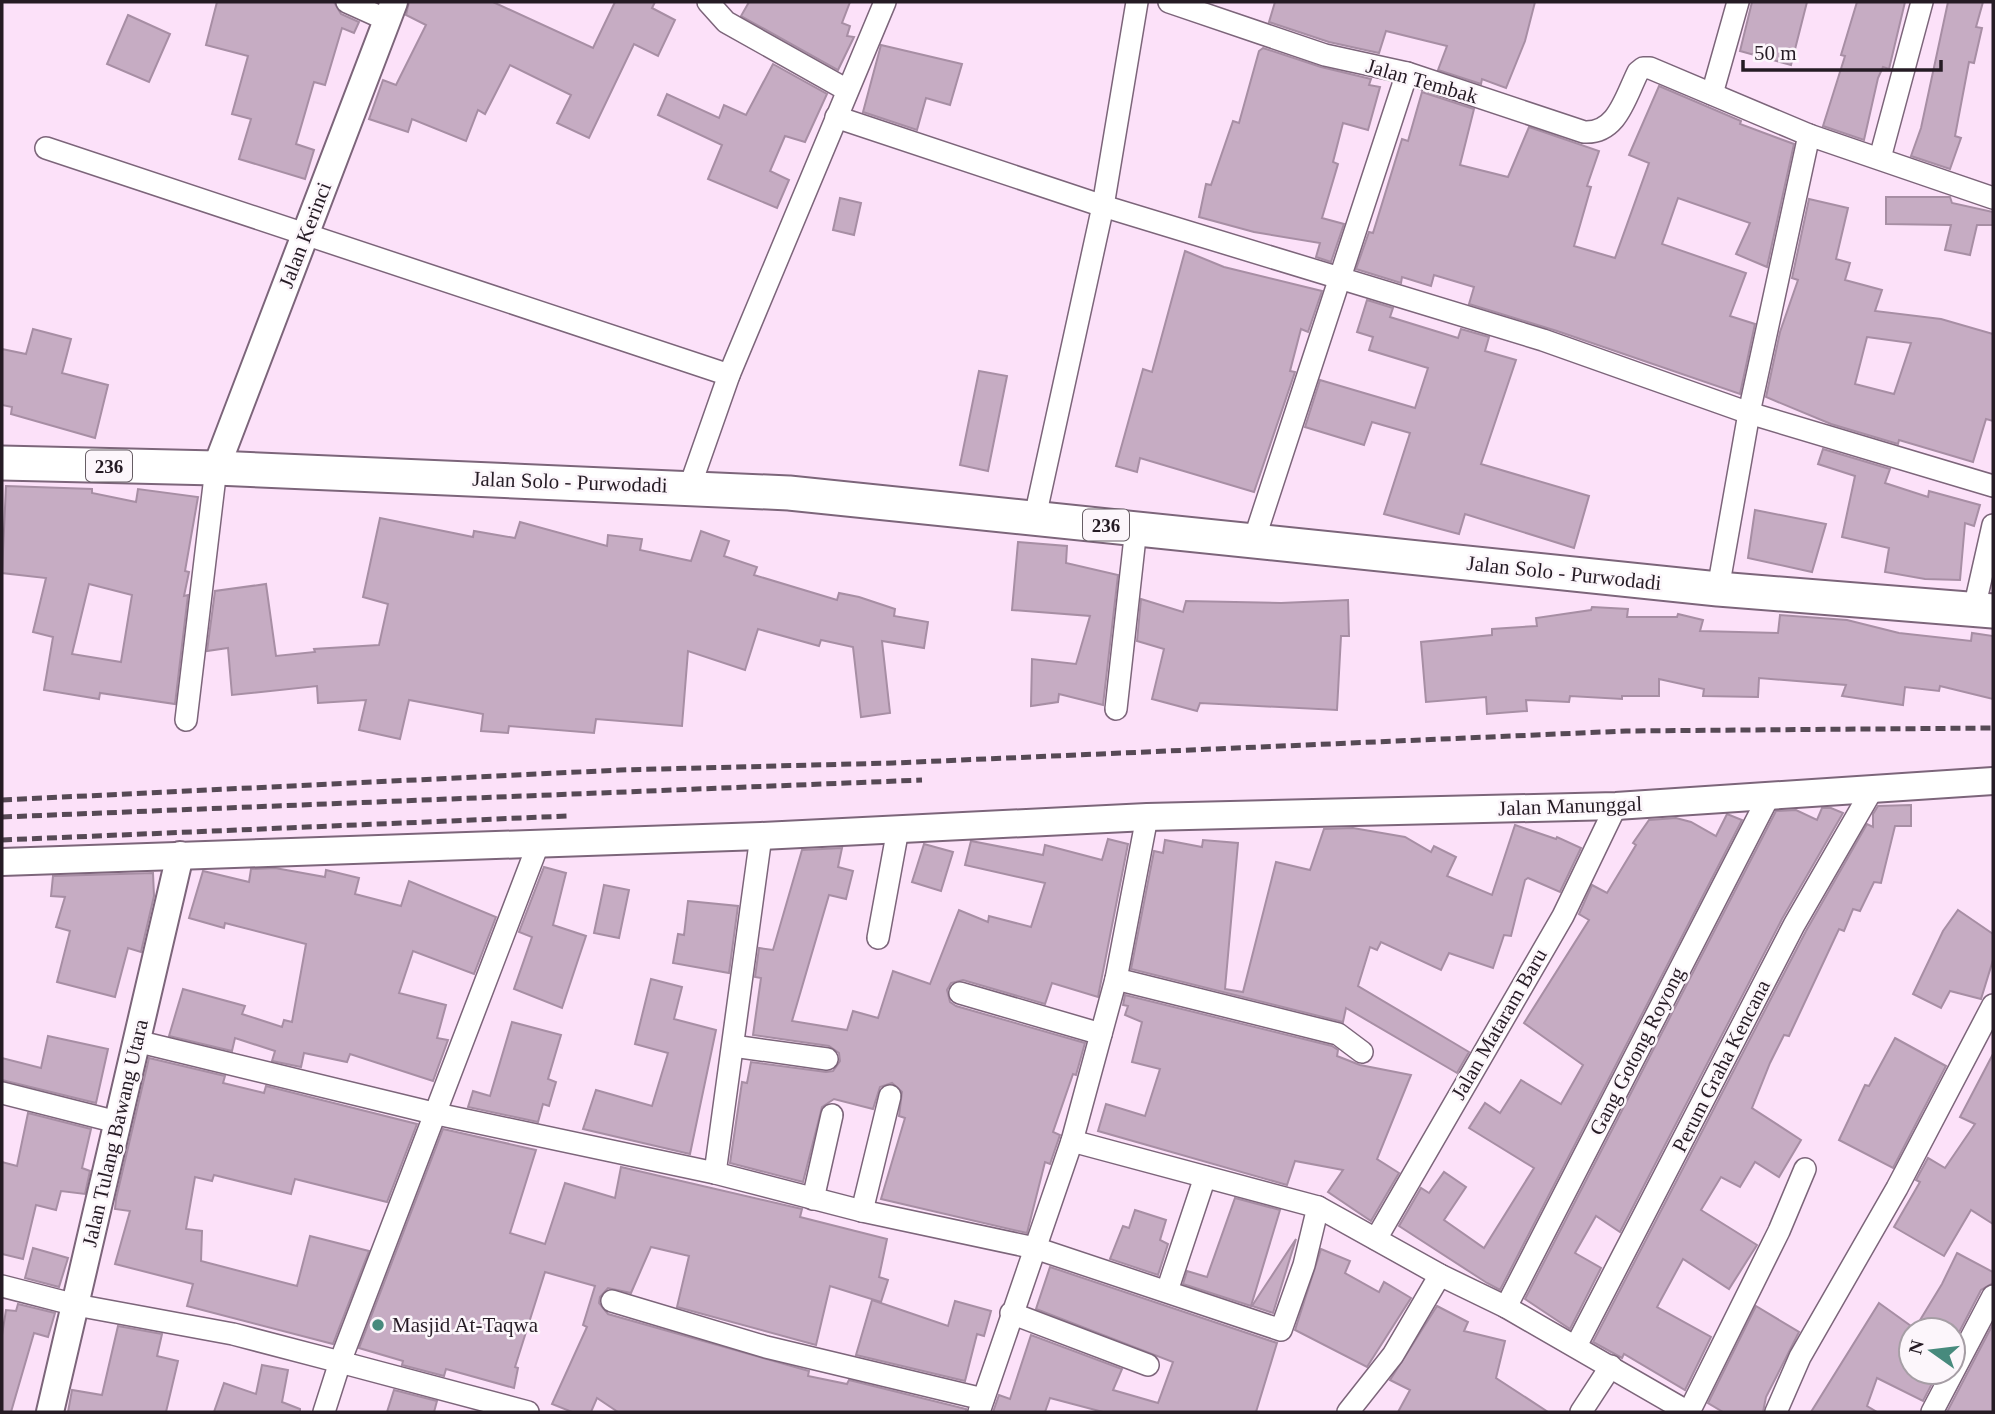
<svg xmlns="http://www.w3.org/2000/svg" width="1995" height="1414" viewBox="0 0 1995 1414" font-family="Georgia,serif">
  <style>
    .building { fill: #c6acc3; stroke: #a78ea4; stroke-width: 2; fill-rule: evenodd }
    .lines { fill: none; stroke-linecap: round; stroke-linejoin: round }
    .minor-casing { stroke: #7c657a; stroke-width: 24 }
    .tertiary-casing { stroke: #7c657a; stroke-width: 30 }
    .primary-casing { stroke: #7c657a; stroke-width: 37 }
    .minor { stroke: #fff; stroke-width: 21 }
    .tertiary { stroke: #fff; stroke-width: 26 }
    .primary { stroke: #fff; stroke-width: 33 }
    .rail { stroke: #564955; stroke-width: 5; stroke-dasharray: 10 5; stroke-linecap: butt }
    .poi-dot { fill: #478a7d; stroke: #fcf6fb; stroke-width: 2.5 }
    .labels { text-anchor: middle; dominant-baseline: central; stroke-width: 5; stroke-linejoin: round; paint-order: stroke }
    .shield { fill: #fcf6fb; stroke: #665d64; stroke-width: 2 }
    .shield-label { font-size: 19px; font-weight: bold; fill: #251b24 }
    .street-label { font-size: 21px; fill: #251b24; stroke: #fcf6fb }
    .poi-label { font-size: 21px; fill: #251b24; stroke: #fcf6fb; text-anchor: start }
  </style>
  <rect width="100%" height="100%" fill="#fce1f9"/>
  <g class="building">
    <path d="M217,2H334L341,14L359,22L354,33L342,28L325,85L314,82L296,144L314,150L305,179L239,159L251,119L232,114L248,56L206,45Z"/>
    <path d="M409,2H493L593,48L615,2H655L652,8L675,20L658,56L634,44L589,138L557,123L571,95L510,65L485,114L478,110L466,141L412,119L408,132L369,119L383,80L396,85L426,25L406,15Z"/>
    <path d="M749,2H850L842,23L850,26L847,36L854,37L838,70L741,16Z"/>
    <path d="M1275,2H1535L1525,41L1506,88L1482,79L1481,84L1438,70L1447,46L1386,31L1379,53L1329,42L1269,22Z"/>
    <path d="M1752,2H1807L1791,65L1740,51Z"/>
    <path d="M1857,2H1905L1889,69L1883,67L1878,78L1864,140L1823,126L1845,56L1841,55Z"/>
    <path d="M1948,2H1983L1976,27L1982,28L1974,63L1969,62L1955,136L1961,138L1950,169L1911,156L1921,128Z"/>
    <path d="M128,15L170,34L149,82L107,64Z"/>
    <path d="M881,45L962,64L950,105L926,98L917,130L863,112Z"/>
    <path d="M1263,48L1321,67L1371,79L1369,85L1380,87L1368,130L1343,123L1333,162L1338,164L1322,218L1344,224L1331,262L1316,257L1320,243L1254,232L1199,217L1206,184L1211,185L1233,121L1239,123L1259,51Z"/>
    <path d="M773,64L827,94L805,142L785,136L770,171L789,180L777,208L708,179L722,145L658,115L667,94L719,118L724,105L746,115Z"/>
    <path d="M1659,86L1741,121L1740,124L1794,144L1767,267L1736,254L1750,223L1678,198L1662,244L1746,273L1730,316L1755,324L1740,394L1557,331L1469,304L1474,287L1434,275L1431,286L1402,277L1401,283L1356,269L1369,232L1373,233L1402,139L1408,141L1422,92L1474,109L1460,165L1508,177L1529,127L1599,151L1587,186L1591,187L1574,246L1615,258L1649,163L1629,155Z"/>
    <path d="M1886,197H1950L1952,203L1993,212V225H1977L1970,255L1945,250L1951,225L1886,224Z"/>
    <path d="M840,198L861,203L854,235L833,230Z"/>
    <path d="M1809,199L1848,208L1836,259L1850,263L1845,280L1882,290L1875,311L1941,319L1993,334V421L1986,419L1973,462L1899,440L1898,444L1831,424L1766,397L1780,332L1798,280L1792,278ZM1867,337L1911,343L1894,394L1855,384Z"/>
    <path d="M1185,251L1224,267L1322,291L1308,332L1301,329L1290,371L1295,372L1254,492L1140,458L1137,472L1116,466L1143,369L1152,372Z"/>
    <path d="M1367,300L1393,308L1390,317L1458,338L1461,329L1489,337L1485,351L1516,360L1481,464L1589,496L1574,548L1465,514L1459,534L1384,514L1410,433L1372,422L1364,445L1305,427L1320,380L1415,408L1428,368L1369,350L1373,337L1357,332Z"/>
    <path d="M33,329L71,339L62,373L108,385L95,438L11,414L12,407L2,405V349L26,354Z"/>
    <path d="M979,371L1007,376L988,471L960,465Z"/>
    <path d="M1823,449L1890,469L1885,483L1928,497L1929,491L1980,505L1974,526L1965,523L1960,580L1925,579L1885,572L1889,548L1842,537L1855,476L1818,464Z"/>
    <path d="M6,486L92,489V493L136,502L138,489L198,497L185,571L189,572L184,596L188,595L175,704L100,693L99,699L44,690L53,637L33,632L46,578L2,573ZM89,584L132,595L121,662L72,654Z"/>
    <path d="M1755,510L1826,524L1812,572L1748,558Z"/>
    <path d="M380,518L473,537L474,531L515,538L520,522L607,546L608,535L642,539L640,550L691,561L701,531L729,541L724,556L757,567L754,575L837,600L839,593L859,597L895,609L894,616L928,622L924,648L882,641L890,713L861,717L853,647L821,640L819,646L758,629L745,670L688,651L682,726L596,719L594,733L509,726L508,733L481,731L483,714L409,700L400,739L359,730L366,700L318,703L317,686L232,695L228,648L207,651L215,591L266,584L276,656L315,652L314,649L379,645L388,604L363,597Z"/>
    <path d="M1018,542L1067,546L1066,563L1118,575L1103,705L1059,694L1058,702L1031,706L1032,659L1076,664L1090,616L1012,610Z"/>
    <path d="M1141,599L1183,612L1186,601L1281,603L1348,600L1349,636H1341L1337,710L1200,703L1197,711L1152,699L1164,649L1137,641Z"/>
    <path d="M1592,607L1628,609L1627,617H1677L1678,614L1703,620L1700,631L1778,633L1780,615L1847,620L1899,633L1971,641L1972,633L1993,636V699L1940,686L1939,691L1905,687L1903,705L1842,696L1846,685L1759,678L1758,697L1703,696L1704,689L1659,679V696H1622V699L1570,696L1569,702L1526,700L1527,711L1487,714L1486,697L1426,702L1421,642L1492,635V629L1537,626L1536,618L1591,610Z"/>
    <path d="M1911,805V826H1895L1881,883L1874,882L1860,911L1853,909L1844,931L1839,929L1789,1036L1784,1035L1770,1063L1752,1108L1801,1140L1779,1177L1755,1162L1740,1187L1721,1177L1701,1210L1757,1245L1729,1289L1683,1259L1657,1307L1711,1337L1685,1390L1624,1354L1622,1358L1593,1342L1806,931L1867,824L1873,827V814L1878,806Z"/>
    <path d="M1822,808H1831L1843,813L1782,919L1620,1232L1596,1216L1575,1253L1601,1268L1570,1329L1525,1299L1776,811L1796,810L1817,820Z"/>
    <path d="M1727,814L1742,820L1500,1290L1487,1283L1399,1226L1421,1188L1429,1193L1444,1172L1466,1187L1444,1220L1484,1248L1534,1168L1469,1128L1485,1103L1500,1113L1521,1080L1561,1104L1583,1065L1524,1023L1589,920L1579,914L1592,885L1607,893L1636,845L1633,843L1649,820L1676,818L1691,822L1716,836Z"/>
    <path d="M1515,825L1556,839L1557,837L1581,848L1560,892L1528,878L1525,880L1511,936L1504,935L1493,968L1449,953L1441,970L1381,942L1377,950L1370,947L1358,986L1469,1052L1457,1073L1346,1008L1343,1022L1131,969L1154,851L1163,853L1165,840L1202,847L1203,840L1238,843L1225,989L1243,992L1276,862L1310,870L1324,829L1353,828L1405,837L1431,852L1434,846L1456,857L1447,876L1492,895Z"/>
    <path d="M1108,839L1128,844L1098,997L1052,983L1045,1004L963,980L951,983L947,990L950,1002L956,1006L1085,1043L1076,1075L1073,1074L1053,1132L1060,1135L1050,1164L1045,1162L1027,1233L881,1199L905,1118L899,1116L902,1092L892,1083L880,1087L873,1109L834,1099L822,1107L803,1182L730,1163L742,1082L747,1083L751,1062L826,1072L833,1071L840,1061L839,1053L829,1046L753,1035L761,978L755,977L759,948L773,950L802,850L842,848L838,867L853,871L846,899L829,895L792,1021L847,1030L853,1011L878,1018L893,971L930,984L959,910L988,922L989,916L1031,927L1045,883L965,865L971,841L1043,855L1045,845L1102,860Z"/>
    <path d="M924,844L953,852L941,891L912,882Z"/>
    <path d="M544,867L566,873L553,925L586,936L562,1008L514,989L532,937L519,932Z"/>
    <path d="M275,868L325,877L326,870L359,878L355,894L401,906L409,881L496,917L474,974L413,951L399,993L446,1005L437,1038L448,1040L433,1081L350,1054L347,1062L304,1053L301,1067L272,1061L275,1051L235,1038L232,1051L169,1036L183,989L245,1006L242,1014L282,1027L284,1020L292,1022L306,944L225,923L224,928L189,918L203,871L249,882L251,869Z"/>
    <path d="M153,873L154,896L141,952L128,948L115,997L57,982L70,931L56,927L65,897L51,896L53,876Z"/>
    <path d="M604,885L629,890L619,938L594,933Z"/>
    <path d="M688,901L738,906L729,973L673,963L678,934L684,935Z"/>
    <path d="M1958,910L1993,934V960L1981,999L1950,991L1941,1008L1913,994L1943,931Z"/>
    <path d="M651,979L682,987L674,1019L716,1030L690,1154L583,1129L596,1090L652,1106L668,1053L635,1044Z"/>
    <path d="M1125,995L1332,1046L1338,1050L1337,1056L1360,1065L1411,1075L1377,1159L1399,1173L1371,1221L1328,1192L1343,1170L1295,1161L1287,1185L1098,1131L1106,1104L1145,1116L1160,1069L1132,1062L1142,1022L1125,1015L1128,1006L1123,1005Z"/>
    <path d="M512,1022L561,1035L548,1079L556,1082L549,1106L543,1104L538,1122L468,1107L473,1091L490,1096Z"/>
    <path d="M48,1036L108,1049L96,1103L2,1080V1058L41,1068Z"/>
    <path d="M1895,1038L1946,1066L1893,1168L1839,1140L1865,1085L1869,1086Z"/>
    <path d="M1993,1054V1224L1971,1210L1944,1256L1894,1227L1920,1182L1916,1180L1928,1158L1945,1168L1975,1124L1960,1117Z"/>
    <path d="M149,1058L225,1076L223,1083L264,1093L266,1086L417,1124L387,1202L295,1179L291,1194L214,1175L212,1181L195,1177L186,1229L202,1231L201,1261L297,1286L310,1236L369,1251L333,1344L187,1306L193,1284L115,1264L130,1211L115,1209L116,1199Z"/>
    <path d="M28,1113L91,1129L82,1168L90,1171L85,1194L61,1191L56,1210L36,1205L23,1259L2,1254V1162L17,1166Z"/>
    <path d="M443,1129L536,1150L510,1233L545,1244L565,1183L615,1198L621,1167L802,1209L800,1217L887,1239L879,1277L888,1280L881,1302L830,1286L816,1345L677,1307L689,1256L651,1247L631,1293L608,1288L600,1297L599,1303L608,1314L809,1371L808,1376L847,1384L849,1380L966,1409V1412H618L597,1398L591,1412H572L552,1404L587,1327L583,1325L595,1286L545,1272L515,1367L518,1368L514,1388L446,1369L444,1376L402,1365L403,1361L359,1348Z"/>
    <path d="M1235,1198L1280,1210L1251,1306L1183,1284L1187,1271L1207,1277Z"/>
    <path d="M1135,1210L1166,1220L1160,1240L1168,1244L1158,1275L1110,1259L1123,1226L1129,1228Z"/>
    <path d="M1296,1239L1273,1313L1252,1306Z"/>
    <path d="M33,1248L68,1258L59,1287L25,1278Z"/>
    <path d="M1321,1249L1350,1261L1345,1273L1379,1292L1384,1282L1411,1298L1367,1367L1295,1330Z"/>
    <path d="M1957,1253L1993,1272V1283L1981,1290L1953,1344V1330H1914L1942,1284Z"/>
    <path d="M1050,1267L1277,1343L1256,1412H1103L1050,1398L1045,1412H993L999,1395L1010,1399L1031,1335L1122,1369L1113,1390L1158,1403L1173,1362L1036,1309Z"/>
    <path d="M872,1300L948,1326L955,1301L991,1311L984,1336L977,1334L965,1381L856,1355Z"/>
    <path d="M1879,1303L1911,1326V1372H1938L1923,1401L1877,1378L1867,1406L1877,1412H1811Z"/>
    <path d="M18,1304L55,1313L48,1337L34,1333L11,1412H2V1335L6,1310L16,1311Z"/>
    <path d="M1437,1306L1468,1322L1464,1331L1505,1341L1496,1378L1548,1412H1398L1410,1390L1390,1380Z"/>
    <path d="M1756,1306L1799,1332L1766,1397L1763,1412H1723L1708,1403Z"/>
    <path d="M1993,1324V1412H1947Z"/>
    <path d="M118,1326L162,1334L157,1356L178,1361L166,1412H68L72,1390L102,1395Z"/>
    <path d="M262,1365L288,1370L282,1402L300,1409V1412H214L224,1383L256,1394Z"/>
    <path d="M394,1390L437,1401L434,1412H387Z"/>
  </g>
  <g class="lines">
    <g class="minor-casing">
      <g id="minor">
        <path d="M347,2L387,20"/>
        <path d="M708,2L726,22L847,90"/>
        <path d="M1169,2L1325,55L1407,73L1584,132C1617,134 1625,98 1638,72L1643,68H1650L1809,135L1993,198"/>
        <path d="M1712,94L1738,2"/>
        <path d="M836,117L1103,206L1543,340L1749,413L1993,486"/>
        <path d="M46,148L729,375"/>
        <path d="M1880,158L1922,2"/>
        <path d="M690,486L729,375L885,2"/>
        <path d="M1035,517L1103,206L1137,2"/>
        <path d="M1254,540L1407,73"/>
        <path d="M1718,589L1749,413L1809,135"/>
        <path d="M1974,609L1993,525"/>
        <path d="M1116,709L1136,528"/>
        <path d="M186,720L216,468"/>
        <path d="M878,938L898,829"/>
        <path d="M1116,979L1338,1034L1362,1052"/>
        <path d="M960,993L1101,1034"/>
        <path d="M136,1041L437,1114L715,1173L862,1211L1035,1248L1281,1330L1304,1265L1318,1207"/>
        <path d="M733,1046L827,1059"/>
        <path d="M2,1093L117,1122"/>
        <path d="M1072,1141L1318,1207L1440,1275L1506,1307L1688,1412"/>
        <path d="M715,1173L761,836"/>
        <path d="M813,1199L832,1115"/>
        <path d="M862,1211L890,1096"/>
        <path d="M1376,1239L1563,916L1616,806"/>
        <path d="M2,1286L76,1305L233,1334L340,1362L324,1412"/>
        <path d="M1167,1291L1205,1177"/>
        <path d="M612,1301L766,1347L983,1399"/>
        <path d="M1506,1307L1769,796"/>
        <path d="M1011,1313L1148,1365"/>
        <path d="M1576,1346L1794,925L1872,790"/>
        <path d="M528,1412L340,1362L539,842"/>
        <path d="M979,1412L1072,1141L1116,979L1147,817"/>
        <path d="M1348,1412L1393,1355L1440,1275"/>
        <path d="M1581,1412L1611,1366"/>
        <path d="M1689,1412L1779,1231L1805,1169"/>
        <path d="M1776,1412L1800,1357L1897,1188L1993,1005"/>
        <path d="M1932,1412L1993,1296"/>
      </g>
    </g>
    <g class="tertiary-casing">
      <g id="tertiary">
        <path d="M216,468L394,2"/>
        <path d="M2,862L761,836L1147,817L1616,806L1993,781"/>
        <path d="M50,1412L180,855"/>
      </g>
    </g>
    <g class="primary-casing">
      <path id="primary" d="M2,463L216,468L789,493L1718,589L1993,611"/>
    </g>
    <use href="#minor" class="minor"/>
    <use href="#tertiary" class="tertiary"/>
    <use href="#primary" class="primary"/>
    <g class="rail">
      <path d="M2,800L620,770L893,763L1626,731L1993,728"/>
      <path d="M2,817L922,780"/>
      <path d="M2,840L567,816"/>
    </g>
  </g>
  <circle class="poi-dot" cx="378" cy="1325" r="7"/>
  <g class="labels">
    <g class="shield">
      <rect x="86" y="450.5" width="46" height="31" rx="5"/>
      <rect x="1083" y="509.5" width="46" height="31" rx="5"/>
    </g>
    <g class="shield-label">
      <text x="109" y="466">236</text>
      <text x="1106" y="525">236</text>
    </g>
    <g class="street-label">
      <text transform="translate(1422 81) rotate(16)">Jalan Tembak</text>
      <text transform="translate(305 235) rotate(-69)">Jalan Kerinci</text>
      <text transform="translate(570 482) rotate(2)">Jalan Solo - Purwodadi</text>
      <text transform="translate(1564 573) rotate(6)">Jalan Solo - Purwodadi</text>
      <text transform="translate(1570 806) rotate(-2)">Jalan Manunggal</text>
      <text transform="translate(1499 1024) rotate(-60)">Jalan Mataram Baru</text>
      <text transform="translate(1637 1051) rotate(-63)">Gang Gotong Royong</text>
      <text transform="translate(1721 1066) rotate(-63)">Perum Graha Kencana</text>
      <text transform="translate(115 1133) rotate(-77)">Jalan Tulang Bawang Utara</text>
    </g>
    <g class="poi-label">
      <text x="392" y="1325">Masjid At-Taqwa</text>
    </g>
  </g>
  <rect width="1995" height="1414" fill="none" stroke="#251b24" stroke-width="7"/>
  <g transform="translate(1932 1351) rotate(284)"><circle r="33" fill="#fcf6fb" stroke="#a69ea5" stroke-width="2"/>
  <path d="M0-5L12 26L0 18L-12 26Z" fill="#478a7d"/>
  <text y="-10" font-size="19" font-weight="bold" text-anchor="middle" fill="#251b24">N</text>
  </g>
  <path d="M1743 60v10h198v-10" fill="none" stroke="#251b24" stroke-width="3.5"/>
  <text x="1754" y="60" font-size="21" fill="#251b24" stroke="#fcf6fb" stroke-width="5" paint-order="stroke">50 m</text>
</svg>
